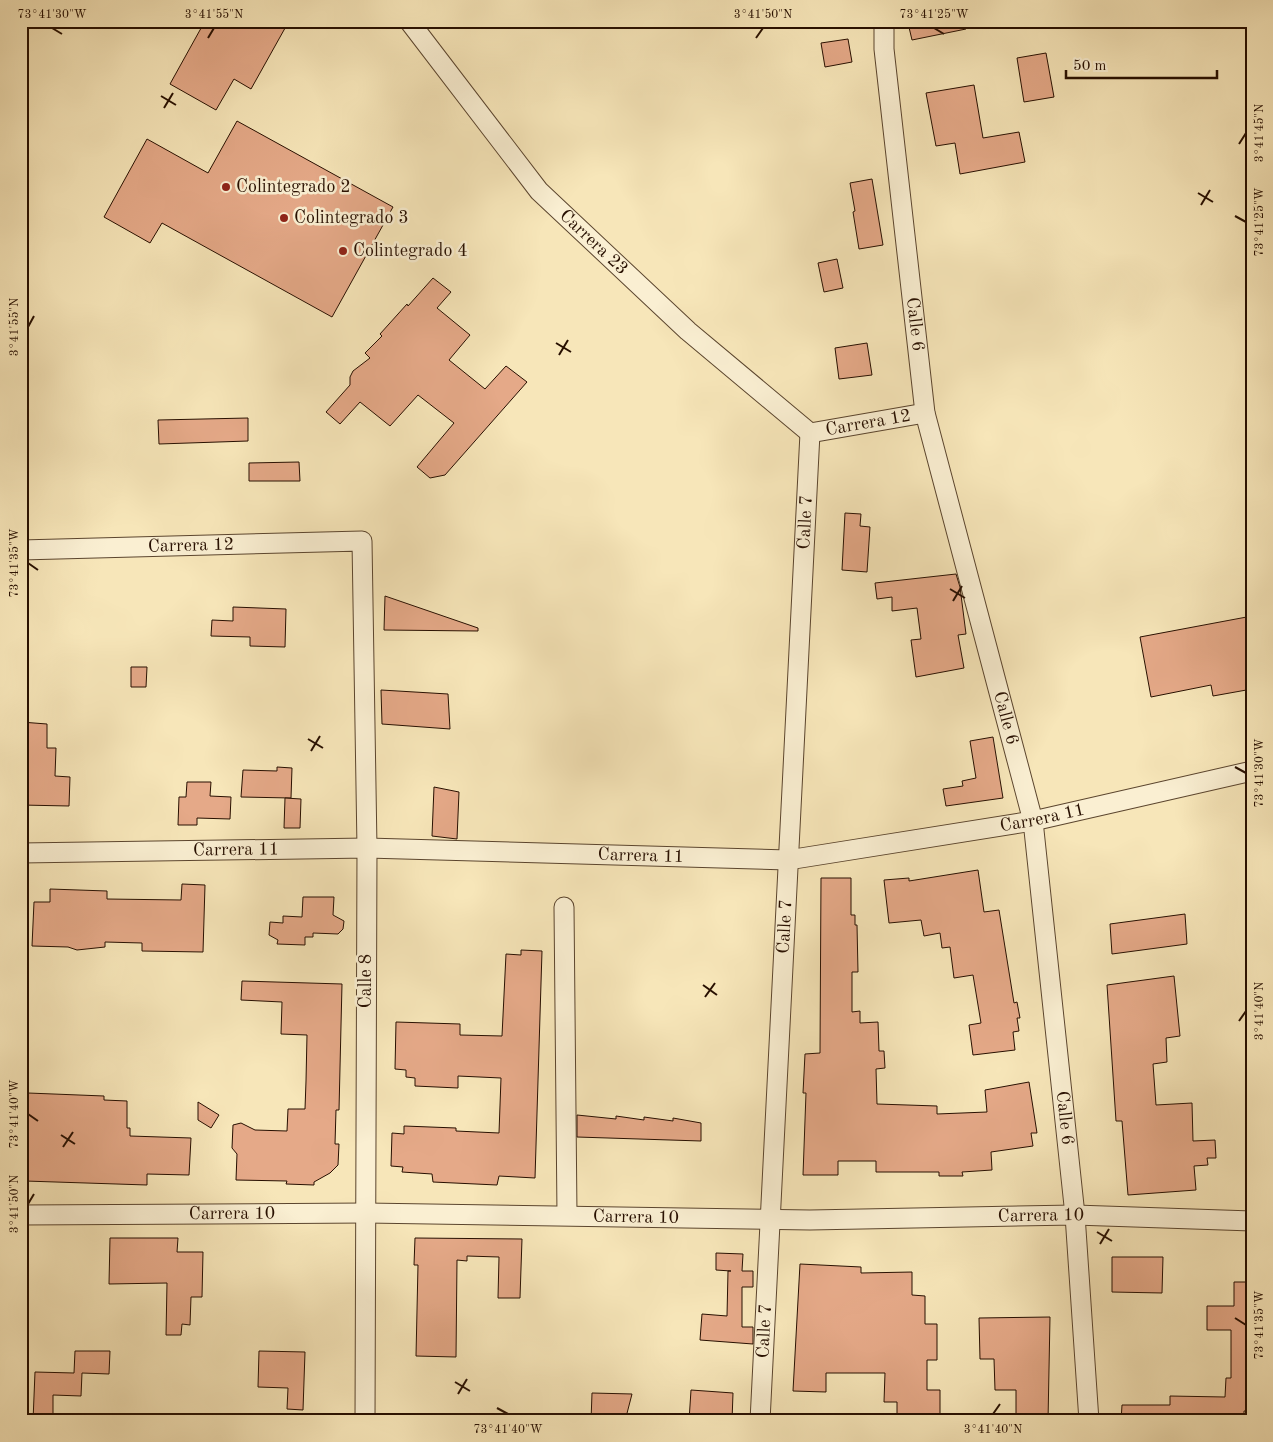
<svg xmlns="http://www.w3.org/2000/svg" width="1273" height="1442" viewBox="0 0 1273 1442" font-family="'Old Standard TT',serif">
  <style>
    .building { fill: #e5a988; stroke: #270f00 }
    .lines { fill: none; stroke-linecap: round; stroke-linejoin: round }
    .minor-casing { stroke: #5b452e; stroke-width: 21 }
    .minor { stroke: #faefd2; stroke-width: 19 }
    .ticks { fill: none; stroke: #270f00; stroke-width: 2 }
    .poi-dot { fill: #8f2418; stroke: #faefd2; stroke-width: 2 }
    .labels { text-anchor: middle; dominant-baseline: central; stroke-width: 5; stroke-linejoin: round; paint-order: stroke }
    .poi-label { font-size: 18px; fill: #270f00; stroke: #faefd2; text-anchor: start }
    .street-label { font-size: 18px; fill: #270f00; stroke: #faefd2 }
    .neatline { fill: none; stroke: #270f00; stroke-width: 2 }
    .ticks-label { font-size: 12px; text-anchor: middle; fill: #270f00 }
  </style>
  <rect width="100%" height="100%" fill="#f7e6b9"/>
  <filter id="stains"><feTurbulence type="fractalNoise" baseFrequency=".004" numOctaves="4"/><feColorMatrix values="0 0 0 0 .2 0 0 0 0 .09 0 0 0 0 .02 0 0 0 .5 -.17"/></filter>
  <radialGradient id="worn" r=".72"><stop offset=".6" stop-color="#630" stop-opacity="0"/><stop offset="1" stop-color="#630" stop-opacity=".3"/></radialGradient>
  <g class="building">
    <path d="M205,21H289L251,89L234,79L216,110L170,84Z"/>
    <path d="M917,21H966V29L912,40L908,23Z"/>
    <path d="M848,39L852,62L825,67L821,43Z"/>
    <path d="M1046,53L1054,97L1024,102L1017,58Z"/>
    <path d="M974,85L983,138L1019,132L1025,162L960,174L955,143L936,146L926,93Z"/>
    <path d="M237,121L393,207L332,317L162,223L150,243L104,217L147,139L208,173Z"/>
    <path d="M872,179L883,245L859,249L853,212L855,211L850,183Z"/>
    <path d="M837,259L843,288L824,292L818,263Z"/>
    <path d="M433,278L451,292L437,308L470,335L449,360L485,389L506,366L527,382L445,475L430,478L417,467L454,423L418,395L390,426L360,402L340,424L326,412L350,385V377L353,371L370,358L365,353L382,336L380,334L407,304L408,306Z"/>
    <path d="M867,343L872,375L839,379L835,348Z"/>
    <path d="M248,418V441L159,444L158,420Z"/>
    <path d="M299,462L300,481H249V463Z"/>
    <path d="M845,513L861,514L860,526L870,527L867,572L842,570Z"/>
    <path d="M956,574L960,587L966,634L958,635L964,668L916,677L911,640L921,639L917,608L892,611V597L877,599L875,583Z"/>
    <path d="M385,596L478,628V631L384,630Z"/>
    <path d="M233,607L286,609L285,647L250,646V637L211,636L212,620L233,621Z"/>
    <path d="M1252,616V689L1213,696L1211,685L1151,697L1140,637Z"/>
    <path d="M131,667H147L146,687H131Z"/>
    <path d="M381,690L448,694L450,729L382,724Z"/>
    <path d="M21,722L47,724V748H56L55,776L70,777L69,806L21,805Z"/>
    <path d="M993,737L1003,798L946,806L943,789L963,786L962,781L976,778L970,741Z"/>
    <path d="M277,767L292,768L291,798L241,797L243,770L277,771Z"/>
    <path d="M187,782H211L210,796L231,797L230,819L197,818V825H178L179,797H186Z"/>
    <path d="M434,787L459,792L457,839L432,836Z"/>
    <path d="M285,798L301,799L300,828H284Z"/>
    <path d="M978,870L984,912L999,910L1014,1003L1017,1002L1020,1018H1017L1019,1031L1013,1032L1015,1050L973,1055L969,1025L981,1023L973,975L954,978L950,947L942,948L940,933L924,936L921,920L889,923L884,880L909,878V881Z"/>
    <path d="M821,878H851V915H855V925H857L858,972H852V1012L860,1011V1023L878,1022L879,1051H884L885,1068L876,1069L877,1104L937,1106V1114L987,1112L985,1090L1029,1082L1037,1133H1031L1033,1146L991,1152L992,1170L962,1172L963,1176H939V1172H876V1161H838V1175H803L806,1093H803L805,1054L820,1053Z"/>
    <path d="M182,884L205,885L203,952L142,951V943L105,942V947L77,950L68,947L32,946L34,902H50V889L107,891V899L181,900Z"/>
    <path d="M303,897H334L333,915L344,921L343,929L338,934L313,933V937H305V945L277,944L278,940L269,935L270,922L283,923V916L302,917Z"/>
    <path d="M1185,914L1187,944L1112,954L1110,924Z"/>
    <path d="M521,950L542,951L535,1178L499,1176L497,1185L433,1182L432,1174L402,1172L403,1167L391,1166L392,1133L404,1134V1126L456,1128V1131L499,1133L501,1078L458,1076V1088L415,1086V1078L406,1077V1070L395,1069L396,1022L460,1024V1035L502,1036L506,954L521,955Z"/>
    <path d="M1174,976L1180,1036L1166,1038L1167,1062L1153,1064L1156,1105L1192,1103L1193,1141L1215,1140L1216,1158H1207L1208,1165L1194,1166L1196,1190L1128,1195L1122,1121H1116L1107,985Z"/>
    <path d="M242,981L342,984L339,1110H336L335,1144H339L338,1165L330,1173L314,1182V1185L286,1184L287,1181L236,1180L237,1154L232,1148L233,1125L241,1123L255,1130L287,1131L288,1109H305L306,1081L307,1035L281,1034L282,1002L241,1000Z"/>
    <path d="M28,1093L104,1096V1100L127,1101V1128H130V1136L191,1138L189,1175L147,1174V1185L25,1181Z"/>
    <path d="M198,1102L219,1115L211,1128L198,1120Z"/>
    <path d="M577,1115L616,1119V1116L644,1120V1117L673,1121V1118L701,1123V1141L577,1137Z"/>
    <path d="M110,1238H178L177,1252H203L202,1297H191L190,1325L182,1324L181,1335H166L167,1283L109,1284Z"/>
    <path d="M415,1238L522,1239L520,1298H498L499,1257L467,1256V1261L457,1260L456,1357L416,1356L418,1265H414Z"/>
    <path d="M716,1253L743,1254L742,1271H753V1287H742V1327H753V1344L700,1340L702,1314L727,1316L728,1271H731L716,1270Z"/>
    <path d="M1112,1257H1163L1162,1293L1112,1292Z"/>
    <path d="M800,1264L861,1267V1273L912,1272V1295L925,1296V1324H937V1360H927V1390H940V1421H897V1402H884L885,1373H826V1392L793,1391Z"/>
    <path d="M1234,1282H1252V1411H1244V1421H1121L1122,1405H1170V1396L1225,1397L1226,1378H1231V1330H1207V1306H1234Z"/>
    <path d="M1050,1317L1048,1421H1016V1390H995L994,1359H980L979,1318Z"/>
    <path d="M75,1351H110L109,1374L82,1373L81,1396L53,1395V1421H33L35,1372L74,1373Z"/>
    <path d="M259,1351L305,1352L303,1410L287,1409L288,1388L258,1387Z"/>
    <path d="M691,1390L733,1393L732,1421H689Z"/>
    <path d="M592,1393L632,1394L625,1421H591Z"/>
  </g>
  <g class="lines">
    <g class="minor-casing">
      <g id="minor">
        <path id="s1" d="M409,21L539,191L688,331L810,433"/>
        <path id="s2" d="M884,21V49L925,413L1033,821L1075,1215L1089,1421"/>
        <path id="s3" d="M810,433L925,413"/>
        <path id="s4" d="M21,550L362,541L367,848L365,1421"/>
        <path id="s5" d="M21,853L367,848L788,860L1033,821L1252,771"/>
        <path d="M564,907L567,1215"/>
        <path id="s6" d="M21,1215L366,1213L810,1220L1075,1215L1252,1221"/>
        <path id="s7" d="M760,1421L810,433"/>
      </g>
    </g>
    <use href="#minor" class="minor"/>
  </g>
  <path class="ticks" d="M52,28L62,34M934,28L944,34M208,38L214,28M756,38L763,28M161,96L176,105M164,108L173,93M1239,144L1246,133M1198,193L1213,202M1201,205L1210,190M1235,216L1246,222M28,327L34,316M556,343L571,352M559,355L568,340M28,563L38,570M950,589L965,598M953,601L962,586M308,739L323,748M311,751L320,736M1235,767L1246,773M703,985L717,995M705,997L715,983M1239,1021L1246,1011M28,1114L38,1121M61,1135L75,1144M63,1147L73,1132M28,1204L34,1194M1097,1232L1112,1241M1100,1244L1109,1229M1235,1318L1246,1325M455,1382L470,1391M458,1394L467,1379M497,1408L508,1414M993,1414L1000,1404"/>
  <g class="poi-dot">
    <circle cx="226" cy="187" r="5"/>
    <circle cx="284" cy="218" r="5"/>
    <circle cx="343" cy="251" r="5"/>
  </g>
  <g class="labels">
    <g class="poi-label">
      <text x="236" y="187">Colintegrado 2</text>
      <text x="294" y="218">Colintegrado 3</text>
      <text x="353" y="251">Colintegrado 4</text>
    </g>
    <g class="street-label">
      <text stroke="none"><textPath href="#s1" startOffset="289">Carrera 23</textPath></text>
      <text stroke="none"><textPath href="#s2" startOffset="305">Calle 6</textPath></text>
      <text stroke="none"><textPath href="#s3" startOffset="59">Carrera 12</textPath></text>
      <text stroke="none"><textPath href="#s7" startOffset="900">Calle 7</textPath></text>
      <text stroke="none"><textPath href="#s4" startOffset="170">Carrera 12</textPath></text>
      <text stroke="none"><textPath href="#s2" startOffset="710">Calle 6</textPath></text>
      <text stroke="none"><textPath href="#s5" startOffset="1025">Carrera 11</textPath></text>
      <text stroke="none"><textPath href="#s5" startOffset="215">Carrera 11</textPath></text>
      <text stroke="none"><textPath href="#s5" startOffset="620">Carrera 11</textPath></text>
      <text stroke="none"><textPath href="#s7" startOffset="495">Calle 7</textPath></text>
      <text transform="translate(366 981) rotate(-90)">Calle 8</text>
      <text stroke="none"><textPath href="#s2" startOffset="1115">Calle 6</textPath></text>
      <text stroke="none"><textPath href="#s6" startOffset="211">Carrera 10</textPath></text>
      <text stroke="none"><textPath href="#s6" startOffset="1020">Carrera 10</textPath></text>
      <text stroke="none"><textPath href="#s6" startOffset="615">Carrera 10</textPath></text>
      <text stroke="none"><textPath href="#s7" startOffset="90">Calle 7</textPath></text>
    </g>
  </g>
  <rect width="1273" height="1442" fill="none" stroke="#f7e6b9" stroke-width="55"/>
  <path d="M1066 70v8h151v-8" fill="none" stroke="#270f00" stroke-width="2.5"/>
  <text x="1073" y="70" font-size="15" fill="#270f00" stroke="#faefd2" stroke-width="4" paint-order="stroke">50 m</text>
  <rect x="28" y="28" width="1218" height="1386" class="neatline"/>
  <g class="ticks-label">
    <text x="52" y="18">73°41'30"W</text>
    <text x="214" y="18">3°41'55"N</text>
    <text x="763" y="18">3°41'50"N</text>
    <text x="934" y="18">73°41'25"W</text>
    <text transform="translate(1259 133) rotate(-90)" y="4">3°41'45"N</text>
    <text transform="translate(1259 222) rotate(-90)" y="4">73°41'25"W</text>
    <text transform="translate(14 327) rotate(-90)" y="4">3°41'55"N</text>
    <text transform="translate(14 563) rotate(-90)" y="4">73°41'35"W</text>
    <text transform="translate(1259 773) rotate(-90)" y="4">73°41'30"W</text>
    <text transform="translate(1259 1011) rotate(-90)" y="4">3°41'40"N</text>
    <text transform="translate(14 1114) rotate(-90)" y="4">73°41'40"W</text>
    <text transform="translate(14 1204) rotate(-90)" y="4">3°41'50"N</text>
    <text transform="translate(1259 1325) rotate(-90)" y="4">73°41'35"W</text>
    <text x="508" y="1433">73°41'40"W</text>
    <text x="993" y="1433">3°41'40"N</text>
  </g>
  <rect width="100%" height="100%" filter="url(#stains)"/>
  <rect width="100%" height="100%" fill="url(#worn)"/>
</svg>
